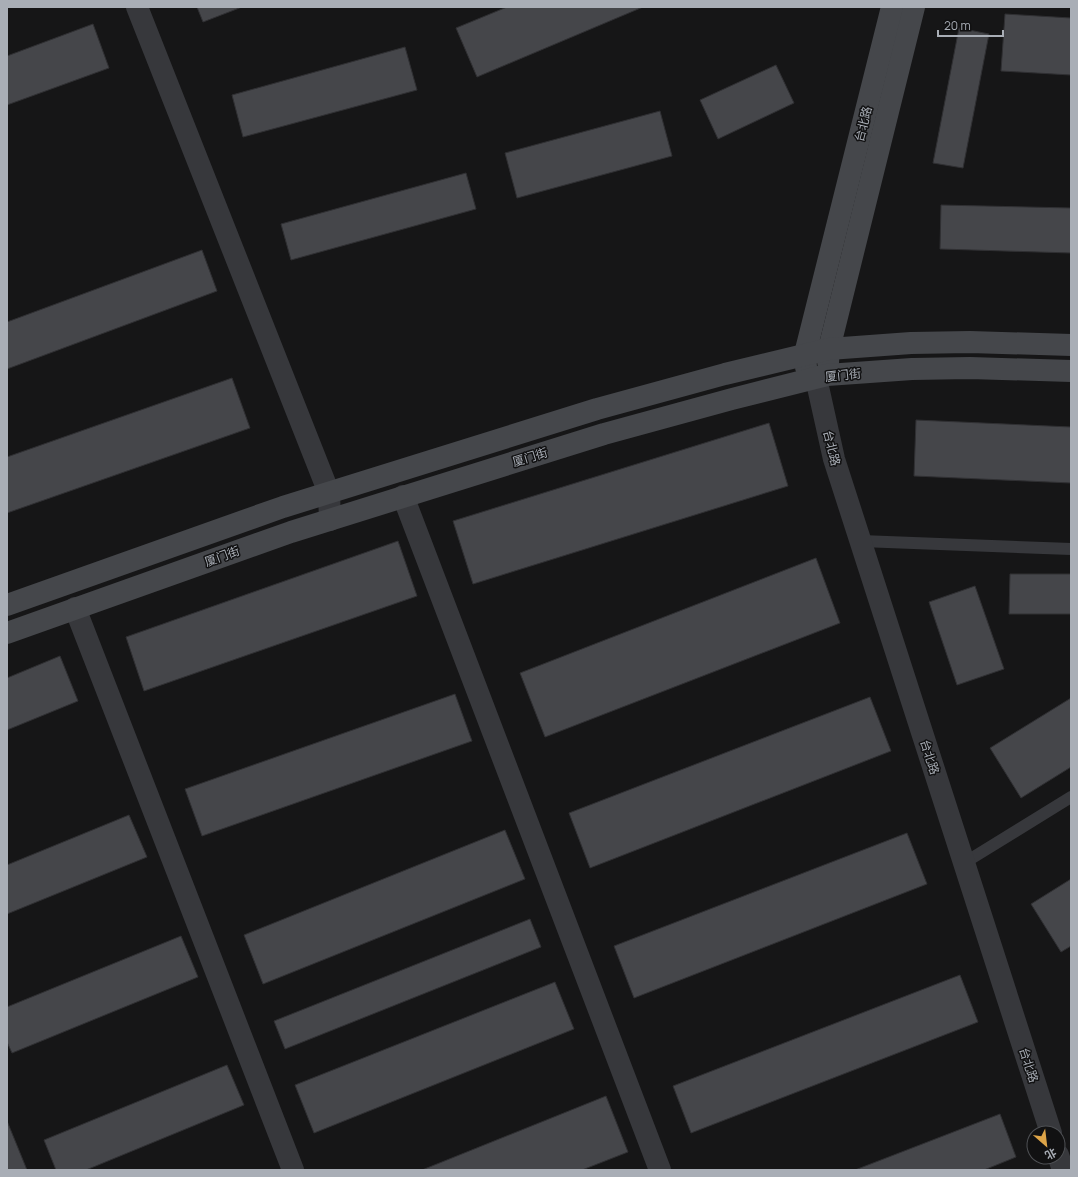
<svg xmlns="http://www.w3.org/2000/svg" width="1078" height="1177" viewBox="0 0 1078 1177" font-family="Manrope,'Noto Sans SC',sans-serif">
  <style>
    .building { fill: #45464a; stroke: #303033 }
    .lines { fill: none; stroke-linecap: round; stroke-linejoin: round }
    .service { stroke: #37383c; stroke-width: 12 }
    .minor { stroke: #37383c; stroke-width: 22 }
    .secondary { stroke: #45474b; stroke-width: 22 }
    .labels { text-anchor: middle; dominant-baseline: central; stroke-width: 3; stroke-linejoin: round; paint-order: stroke }
    .street-label { font-size: 12px; fill: #a9aeb6; stroke: #111112 }
  </style>
  <rect width="100%" height="100%" fill="#161617"/>
  <g class="building">
    <path d="M197,7H242L203,22Z"/>
    <path d="M507,7H643L477,77L456,28Z"/>
    <path d="M1005,14L1071,18V75L1001,71Z"/>
    <path d="M93,24L109,68L7,105V56Z"/>
    <path d="M959,28L989,34L963,168L933,163Z"/>
    <path d="M405,47L417,90L243,137L232,95Z"/>
    <path d="M776,65L794,103L718,139L700,100Z"/>
    <path d="M660,111L672,156L517,198L505,153Z"/>
    <path d="M466,173L476,209L291,260L281,224Z"/>
    <path d="M941,205L1071,208V253L940,249Z"/>
    <path d="M202,250L217,291L7,369V322Z"/>
    <path d="M232,378L250,428L7,513V457Z"/>
    <path d="M916,420L1071,427V483L914,476Z"/>
    <path d="M769,423L788,486L473,584L453,521Z"/>
    <path d="M398,541L417,596L144,691L126,637Z"/>
    <path d="M816,558L840,623L545,737L520,673Z"/>
    <path d="M1010,574H1071V614H1009Z"/>
    <path d="M975,586L1004,669L957,685L929,602Z"/>
    <path d="M60,656L78,701L7,730V678Z"/>
    <path d="M455,694L472,741L202,836L185,789Z"/>
    <path d="M870,697L891,751L590,868L569,813Z"/>
    <path d="M1071,698V767L1021,798L990,748Z"/>
    <path d="M129,815L147,857L7,914V865Z"/>
    <path d="M505,830L525,879L263,984L244,935Z"/>
    <path d="M907,833L927,884L634,998L614,946Z"/>
    <path d="M1071,879V946L1061,952L1031,904Z"/>
    <path d="M530,919L541,947L285,1049L274,1021Z"/>
    <path d="M181,936L198,977L12,1053L7,1042V1007Z"/>
    <path d="M960,975L978,1022L691,1133L673,1086Z"/>
    <path d="M555,982L574,1029L314,1133L295,1085Z"/>
    <path d="M227,1065L244,1105L86,1170H56L44,1140Z"/>
    <path d="M606,1096L628,1152L582,1170H422Z"/>
    <path d="M1000,1114L1016,1157L984,1170H855Z"/>
    <path d="M7,1121L27,1170H7Z"/>
  </g>
  <g class="lines">
    <g class="service">
      <path d="M861,541L1071,549"/>
      <path d="M964,863L1071,797"/>
    </g>
    <g class="minor">
      <path d="M137,7L329,493L330,520"/>
      <path d="M816,378L834,459L1051,1133"/>
      <path d="M403,496L660,1170"/>
      <path d="M75,608L293,1170"/>
      <path d="M1058,1155L1063,1170"/>
    </g>
    <g class="secondary">
      <path d="M828,362L829,349L914,7"/>
      <path d="M806,367L805,354L892,7"/>
      <path d="M7,605L283,507L597,409L725,374L829,349L911,343L970,342L1071,345"/>
      <path d="M7,633L291,532L604,434L732,399L827,375L912,369L970,368L1071,371"/>
    </g>
  </g>
  <g class="labels">
    <g class="street-label">
      <text transform="translate(863 124) rotate(-76)">台北路</text>
      <text transform="translate(843 375) rotate(-6)">厦门街</text>
      <text transform="translate(832 448) rotate(76)">台北路</text>
      <text transform="translate(530 457) rotate(-17)">厦门街</text>
      <text transform="translate(222 556) rotate(-20)">厦门街</text>
      <text transform="translate(930 757) rotate(72)">台北路</text>
      <text transform="translate(1029 1065) rotate(72)">台北路</text>
    </g>
  </g>
  <rect width="1078" height="1177" fill="none" stroke="#a9aeb6" stroke-width="16"/>
  <g transform="translate(1046 1145) rotate(152)"><circle r="19" fill="#111112" stroke="#4e5054"/>
  <path d="M0-3L7 15L0 10L-7 15Z" fill="#dda448"/>
  <text y="-6" font-size="11" font-weight="bold" text-anchor="middle" fill="#a9aeb6">北</text>
  </g>
  <path d="M938 30v6h65v-6" fill="none" stroke="#a9aeb6" stroke-width="2"/>
  <text x="944" y="30" font-size="12" fill="#a9aeb6" stroke="#111112" stroke-width="3" paint-order="stroke">20 m</text>
</svg>
